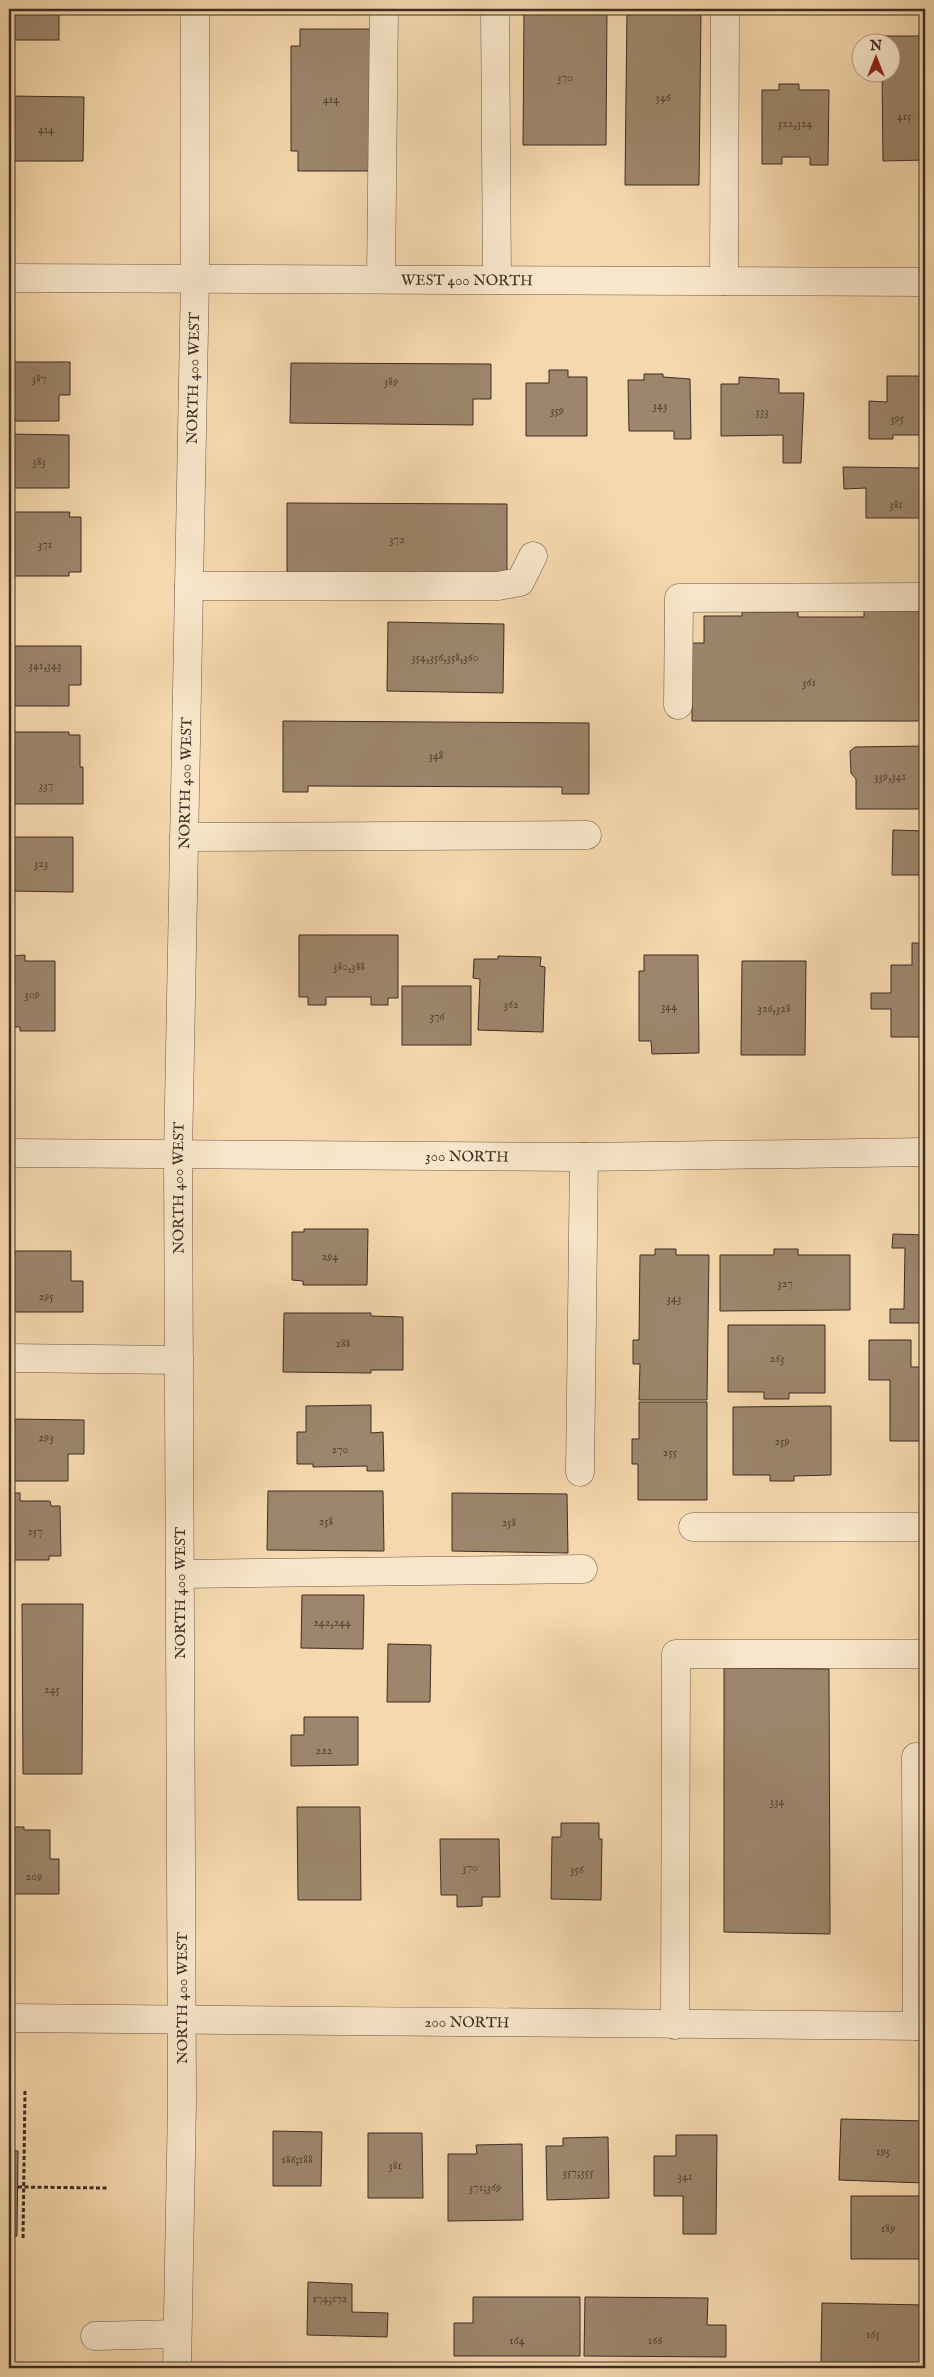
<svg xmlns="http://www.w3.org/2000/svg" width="934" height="2377" viewBox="0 0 934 2377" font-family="'IM FELL English',serif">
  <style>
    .building { fill: #9d866c; stroke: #3d2d26 }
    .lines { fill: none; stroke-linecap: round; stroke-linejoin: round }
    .minor-casing { stroke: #6b5848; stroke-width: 29 }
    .path { stroke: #3d2d26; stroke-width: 3; stroke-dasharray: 4 2.5; stroke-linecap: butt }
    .minor { stroke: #f8e6ca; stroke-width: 28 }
    .labels { text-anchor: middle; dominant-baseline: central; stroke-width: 4; stroke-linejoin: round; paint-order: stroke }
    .number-label { font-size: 12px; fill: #554338 }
    .street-label { font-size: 15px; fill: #3d2d26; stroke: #f8e6ca }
  </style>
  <rect width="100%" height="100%" fill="#f5d8ad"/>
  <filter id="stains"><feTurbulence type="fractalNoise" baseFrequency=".004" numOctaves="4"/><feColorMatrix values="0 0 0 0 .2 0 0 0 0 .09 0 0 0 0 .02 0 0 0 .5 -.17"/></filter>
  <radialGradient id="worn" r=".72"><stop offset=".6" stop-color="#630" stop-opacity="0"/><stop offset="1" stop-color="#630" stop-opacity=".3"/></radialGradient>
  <g class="building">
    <rect x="9" y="9" width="50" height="31"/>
    <path d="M524,9H607L606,145H523Z"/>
    <path d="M627,9H701L699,185H625Z"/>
    <path d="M300,29H371V171H298V151H291V46H300Z"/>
    <path d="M882,36H925V160L883,161L882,72H892V42H882Z"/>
    <path d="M779,84H799V90H829L828,165H810V157H782V164H762V90H779Z"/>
    <path d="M9,96L84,97L83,161H9Z"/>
    <path d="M9,362H70V395H59V421H9Z"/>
    <path d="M291,363L491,364V399H473V425L290,423Z"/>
    <path d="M549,370H568V377H587V436H526V383H549Z"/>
    <path d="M644,374H663V377L690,379L691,439H674V431H629L628,380H644Z"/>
    <path d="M887,376H925V435H893V439H869V401L887,402Z"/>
    <path d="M739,377L779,379V393H804L801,463H783V435L721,436V384H739Z"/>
    <path d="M9,434L69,435V488H9Z"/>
    <path d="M843,467L925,468V518H866V488L844,489Z"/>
    <path d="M287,503L507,504V574H287Z"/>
    <path d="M9,512H70L69,517H81V572H69V576H9Z"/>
    <path d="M864,611H925V721H692V643H704V616H742V612H798V617H864Z"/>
    <path d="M388,622L504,624L503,693L387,691Z"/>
    <path d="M9,646H81V685H69V706H9Z"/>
    <path d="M283,721L589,723V794H562V787L308,786V792H283Z"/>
    <path d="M9,732H69V735H80V767H83V804H9Z"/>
    <path d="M925,746V809H856V779L851,773L850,751L855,747Z"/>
    <path d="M893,830L925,831V875H892Z"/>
    <path d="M9,837H73V892L10,891Z"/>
    <path d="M299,935H398V998H388V1005H371V997H326V1005H308V997H299Z"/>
    <path d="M912,943H925V1037H891V1009H871V993H891V965H912Z"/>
    <path d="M25,955V961H55V1031H20V1027H9V956Z"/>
    <path d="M644,955H698L699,1053L652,1054L651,1041H639V971H644Z"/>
    <path d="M498,956L541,957L540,966L545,967L543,1032L478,1030L480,979L473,978L474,959H498Z"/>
    <path d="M742,961H806L805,1055H741Z"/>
    <rect x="402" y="986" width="69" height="59"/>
    <path d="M304,1229H368L367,1285H303V1281L292,1280V1232H304Z"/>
    <path d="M893,1234L925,1235V1323H890V1309H904L905,1248H892Z"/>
    <path d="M655,1249H676V1255H709L707,1400H639L640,1364H633V1340H639L640,1255H655Z"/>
    <path d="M774,1249H798V1255H850V1310L720,1311V1255H774Z"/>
    <path d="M9,1251H71V1281H83V1312H9Z"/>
    <path d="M284,1313H371V1316L403,1317V1370H371V1373L283,1372Z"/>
    <path d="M728,1325H825V1393H789V1399H764V1392H728Z"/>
    <path d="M869,1340H911V1367H925V1441H890V1380H869Z"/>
    <path d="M639,1402H707V1500H638V1464H632V1439H639Z"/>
    <path d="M371,1405V1433L383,1432L384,1471H367V1466L313,1467V1464H297V1432H306V1406Z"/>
    <path d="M831,1406V1475L794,1476V1481H770V1475H733V1407Z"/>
    <path d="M9,1419L84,1420V1454H68V1481H9Z"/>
    <path d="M268,1491H383L384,1551L267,1550Z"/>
    <path d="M9,1493H20V1501H50L51,1506H60L61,1556H49V1560H9Z"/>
    <path d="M452,1493L567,1494L568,1553L452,1551Z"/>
    <path d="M302,1595H364L363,1649L301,1648Z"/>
    <path d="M22,1604H83L82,1774H23Z"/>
    <path d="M388,1644L431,1645L430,1702H387Z"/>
    <path d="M724,1668L829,1669L830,1934L724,1932Z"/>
    <path d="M304,1717H358V1765L291,1766V1735H304Z"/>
    <path d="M297,1807H360L361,1900H298Z"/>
    <path d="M561,1823H599V1839H602L601,1900L551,1899L552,1837H561Z"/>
    <path d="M9,1827H24V1830H50V1859H59V1894H9Z"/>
    <path d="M440,1839H499L500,1897H482V1906L457,1907V1895H441Z"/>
    <path d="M841,2119L925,2121V2183L839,2180Z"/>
    <path d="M273,2131L322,2132L321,2186H273Z"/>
    <path d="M368,2133H422L423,2198H368Z"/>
    <path d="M676,2135H717L716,2234H683V2196H654V2156H676Z"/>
    <path d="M608,2137L609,2198L547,2200L546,2146H563V2138Z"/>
    <path d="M522,2144L523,2220L448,2221V2154H477L476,2145Z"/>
    <path d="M9,2151H18L17,2236H9Z"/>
    <rect x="851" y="2196" width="74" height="63"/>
    <path d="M308,2282L352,2284V2312L388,2313L387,2337L307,2335Z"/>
    <path d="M473,2297H580V2356H454V2323H473Z"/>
    <path d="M585,2297L708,2298L707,2325H726V2357L584,2356Z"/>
    <path d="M822,2303L925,2305V2364L821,2363Z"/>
  </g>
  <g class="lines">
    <g class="minor-casing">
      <g id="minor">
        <path d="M495,9L497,280"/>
        <path id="s1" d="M9,278L925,282"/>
        <path d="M381,279L384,9"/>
        <path d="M724,281L725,9"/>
        <path d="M189,586H498L520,582L533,556"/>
        <path d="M678,705L679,598L925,597"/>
        <path d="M184,837L587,835"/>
        <path id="s2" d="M9,1153L584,1157L925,1152"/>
        <path d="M9,1358L179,1360"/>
        <path d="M580,1472L584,1157"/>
        <path d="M693,1527H925"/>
        <path d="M180,1574L583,1569"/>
        <path d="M916,1757L917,2026"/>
        <path id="s3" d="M9,2018L925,2026"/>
        <path d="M675,2025L676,1654H925"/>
        <path d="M95,2336L176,2334"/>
        <path id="s4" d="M177,2368L182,2103L178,1154L195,278V9"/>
      </g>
    </g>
    <g class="path">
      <path d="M18,2187L107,2188"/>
      <path d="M23,2238L25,2090"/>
    </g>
    <use href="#minor" class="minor"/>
  </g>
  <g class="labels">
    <g class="number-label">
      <text x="565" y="77">370</text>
      <text x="663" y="97">346</text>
      <text x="331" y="99">414</text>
      <text x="904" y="116">415</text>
      <text x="795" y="123">322,324</text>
      <text x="46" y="129">414</text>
      <text x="39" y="378">387</text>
      <text x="391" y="381">389</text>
      <text x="660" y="405">343</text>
      <text x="557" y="410">359</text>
      <text x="762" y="411">333</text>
      <text x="897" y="418">395</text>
      <text x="39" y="461">383</text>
      <text x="896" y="504">381</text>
      <text x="397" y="539">372</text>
      <text x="45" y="544">371</text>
      <text x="445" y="657">354,356,358,360</text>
      <text x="45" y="665">341,343</text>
      <text x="809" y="682">361</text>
      <text x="436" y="755">348</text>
      <text x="890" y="776">339,341</text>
      <text x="46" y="785">337</text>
      <text x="41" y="863">323</text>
      <text x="349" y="966">380,388</text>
      <text x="32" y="994">309</text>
      <text x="511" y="1004">362</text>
      <text x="669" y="1006">344</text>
      <text x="774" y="1008">326,328</text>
      <text x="437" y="1016">376</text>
      <text x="330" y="1256">294</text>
      <text x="785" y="1283">327</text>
      <text x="46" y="1296">295</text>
      <text x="674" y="1298">343</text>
      <text x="343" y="1343">288</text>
      <text x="777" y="1358">263</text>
      <text x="46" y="1437">293</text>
      <text x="782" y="1441">259</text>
      <text x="340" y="1449">270</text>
      <text x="670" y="1452">255</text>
      <text x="326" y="1521">258</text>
      <text x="509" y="1522">258</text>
      <text x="35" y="1531">257</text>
      <text x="332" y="1622">242,244</text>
      <text x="52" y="1689">245</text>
      <text x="324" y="1750">222</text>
      <text x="777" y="1801">334</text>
      <text x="470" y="1867">370</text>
      <text x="577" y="1869">356</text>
      <text x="34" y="1876">209</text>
      <text x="883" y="2151">195</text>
      <text x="297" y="2159">186;188</text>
      <text x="395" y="2165">381</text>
      <text x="578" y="2172">357;355</text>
      <text x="685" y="2176">341</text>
      <text x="485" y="2187">371;369</text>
      <text x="888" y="2228">189</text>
      <text x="330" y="2298">174;172</text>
      <text x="873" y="2334">165</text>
      <text x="517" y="2340">164</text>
      <text x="655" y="2340">166</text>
    </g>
    <g class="street-label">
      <text stroke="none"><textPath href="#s1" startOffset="458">WEST 400 NORTH</textPath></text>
      <text stroke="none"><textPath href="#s4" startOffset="1990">NORTH 400 WEST</textPath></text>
      <text stroke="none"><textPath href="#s4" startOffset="1585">NORTH 400 WEST</textPath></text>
      <text stroke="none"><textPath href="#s2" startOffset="458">300 NORTH</textPath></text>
      <text stroke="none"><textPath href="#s4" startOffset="1180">NORTH 400 WEST</textPath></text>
      <text transform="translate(180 1593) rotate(-90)">NORTH 400 WEST</text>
      <text transform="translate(182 1998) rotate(-90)">NORTH 400 WEST</text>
      <text stroke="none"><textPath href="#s3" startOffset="458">200 NORTH</textPath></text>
    </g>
  </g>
  <rect width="934" height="2377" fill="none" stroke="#f5d8ad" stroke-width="30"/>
  <rect x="10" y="10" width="914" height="2357" fill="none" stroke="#3d2d26" stroke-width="2.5"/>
  <rect x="15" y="15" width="904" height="2347" fill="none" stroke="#3d2d26"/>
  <g transform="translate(876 58)"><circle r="24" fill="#f8e6ca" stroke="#ad9c88"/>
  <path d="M0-4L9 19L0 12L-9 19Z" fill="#8f2418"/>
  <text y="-8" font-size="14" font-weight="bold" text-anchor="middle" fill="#3d2d26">N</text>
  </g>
  <rect width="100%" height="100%" filter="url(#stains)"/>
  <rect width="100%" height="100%" fill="url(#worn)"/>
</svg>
